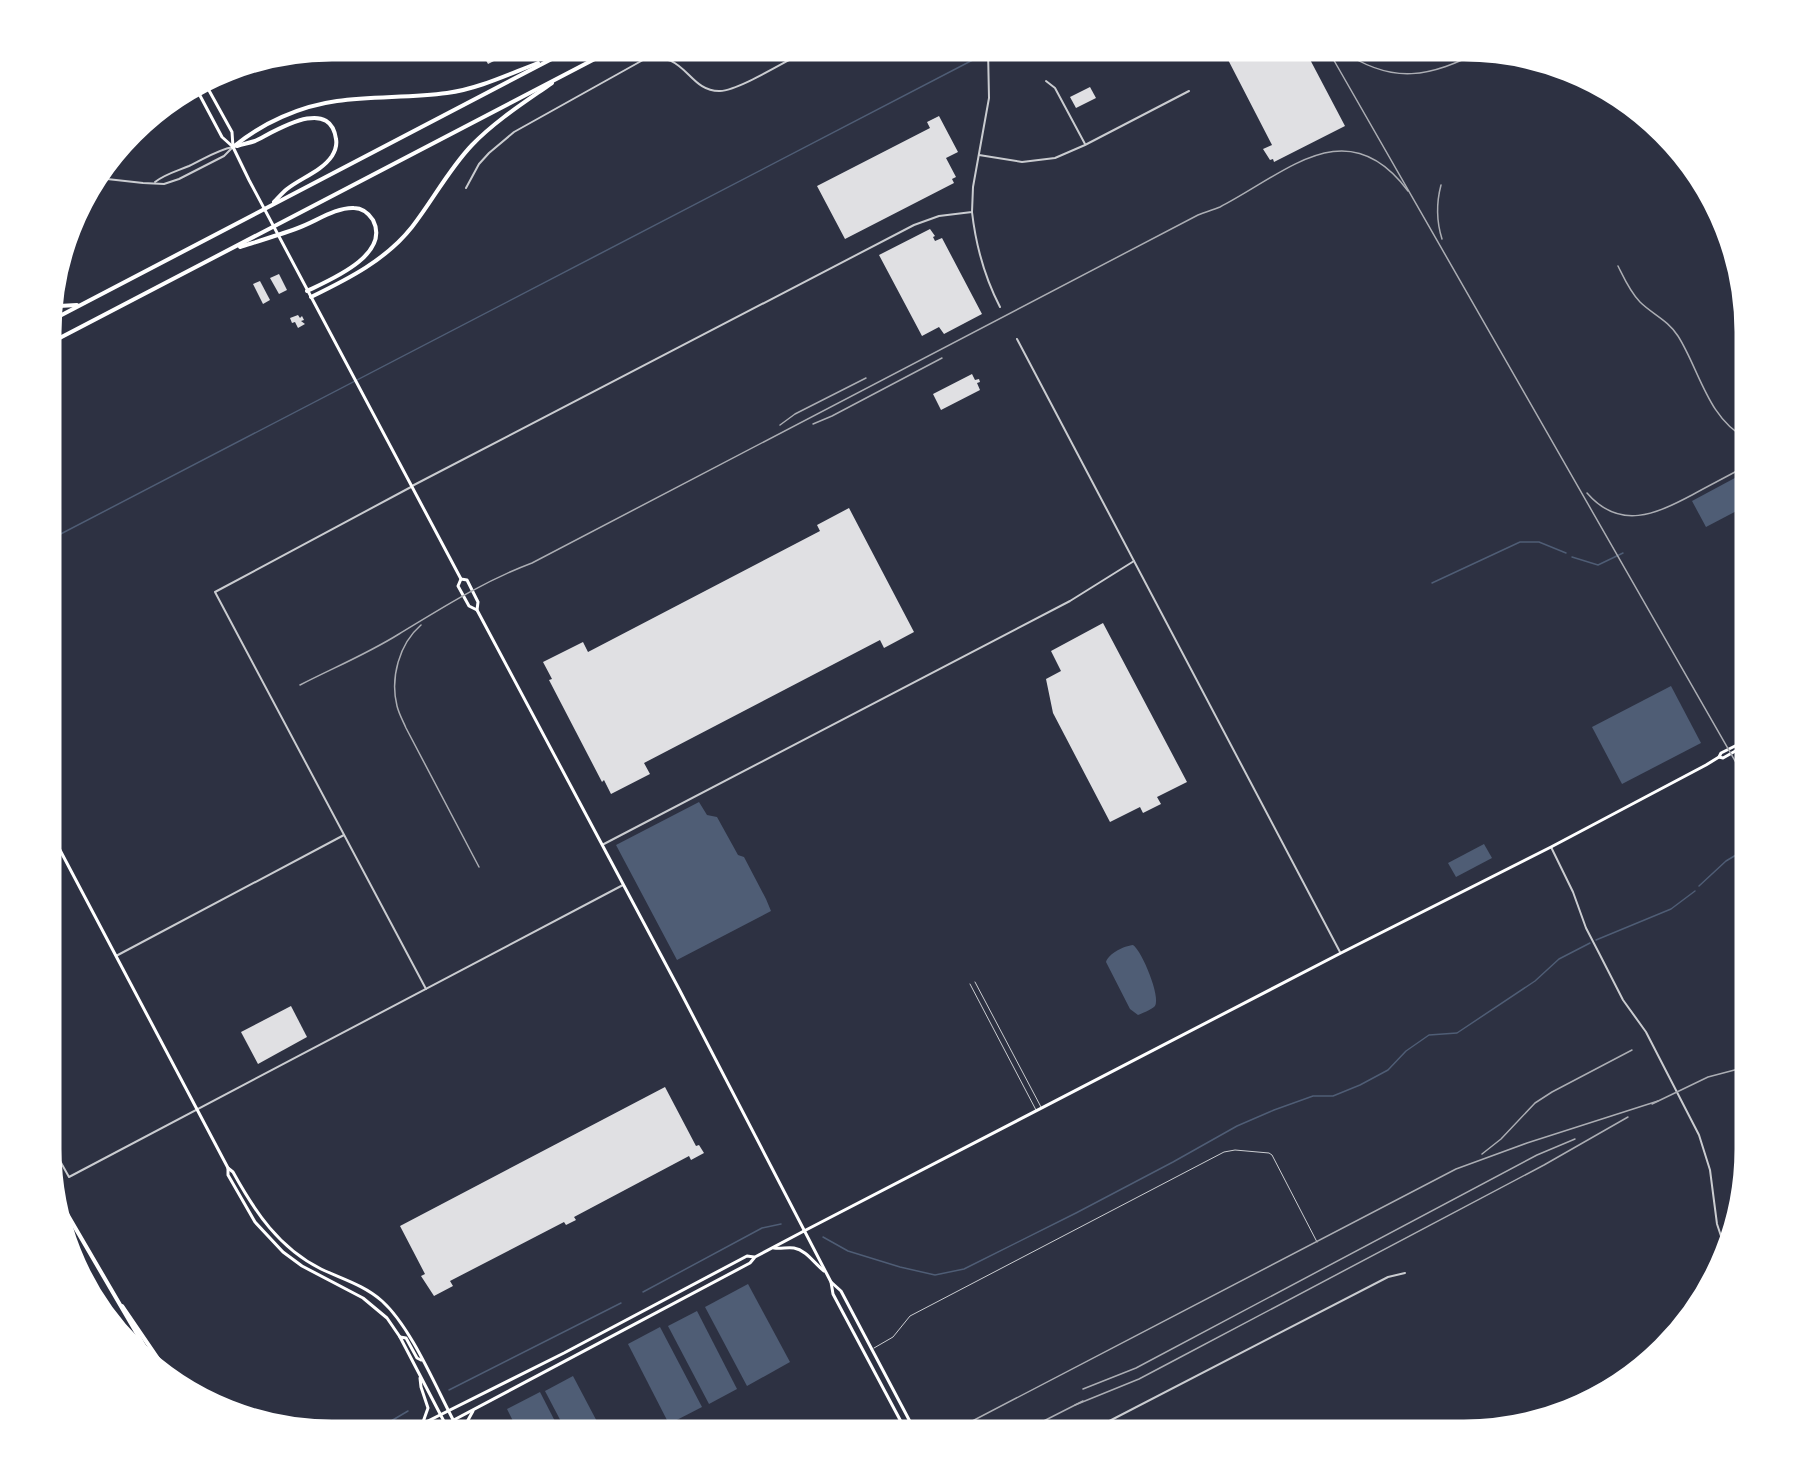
<svg xmlns="http://www.w3.org/2000/svg" width="1796" height="1481" viewBox="0 0 1796 1481" font-family="Karla,sans-serif">
  <style>
    .water { fill: #4f5d75 }
    .lines { fill: none; stroke-linecap: round; stroke-linejoin: round }
    .stream { stroke: #4f5d75; stroke-width: 1.5 }
    .building { fill: #e0e0e3 }
    .service { stroke: #caccd0; stroke-width: 1 }
    .minor { stroke: #caccd0; stroke-width: 2 }
    .tertiary { stroke: #caccd0; stroke-width: 2 }
    .secondary { stroke: #fff; stroke-width: 3 }
    .primary { stroke: #fff; stroke-width: 3 }
    .motorway { stroke: #fff; stroke-width: 4 }
    .rail { stroke: #abadb3; stroke-width: 1.5 }
    .rim { fill: none; stroke: #fff; stroke-width: 3 }
  </style>
  <rect width="100%" height="100%" fill="#2d3142"/>
  <g class="water">
    <path d="M1746,472V506L1706,527L1692,501Z"/>
    <path d="M1671,686L1701,743L1622,784L1592,727Z"/>
    <path d="M699,802L707,815L717,817L738,855L744,857L766,899L771,911L677,960L616,845Z"/>
    <path d="M1484,844L1492,858L1456,877L1448,863Z"/>
    <path d="M1133,945C1142,951 1161,997 1155,1006C1151,1010 1143,1013 1138,1015L1130,1009L1106,962C1109,953 1124,946 1133,945Z"/>
    <path d="M748,1284L790,1362L747,1386L705,1307Z"/>
    <path d="M697,1311L737,1389L709,1404L668,1326Z"/>
    <path d="M660,1327L702,1407L669,1424L628,1344Z"/>
    <path d="M573,1376L602,1431H566L545,1391Z"/>
    <path d="M540,1392L560,1431H518L507,1409Z"/>
  </g>
  <g class="lines">
    <g class="stream">
      <path d="M51,539L992,50"/>
      <path d="M1572,557L1598,565L1623,553"/>
      <path d="M1432,583L1520,542H1539L1566,553"/>
      <path d="M1699,886L1726,861L1746,849"/>
      <path d="M1596,940L1671,909L1695,891"/>
      <path d="M823,1237L848,1251L900,1267L935,1275L964,1269L1076,1213L1173,1162L1237,1126L1274,1110L1313,1096H1333L1360,1085L1388,1070L1406,1051L1429,1035L1457,1033L1535,981L1559,959L1590,943"/>
      <path d="M643,1292L762,1228L781,1224"/>
      <path d="M449,1390L621,1303"/>
      <path d="M1537,1417L1649,1358"/>
      <path d="M374,1431L408,1411"/>
    </g>
  </g>
  <g class="building">
    <path d="M480,50H495L500,58L488,64Z"/>
    <path d="M1223,50H1305L1345,126L1274,162L1273,159L1270,160L1263,149L1272,145Z"/>
    <path d="M1090,87L1096,98L1076,108L1070,97Z"/>
    <path d="M939,116L958,152L946,158L956,177L952,179L954,183L845,239L817,186L930,128L927,122Z"/>
    <path d="M930,229L935,236L933,237L935,241L942,238L982,314L944,334L939,327L922,336L879,255Z"/>
    <path d="M279,274L287,290L279,294L270,278Z"/>
    <path d="M260,281L270,300L263,304L253,284Z"/>
    <path d="M298,315L300,318L302,316L304,320L301,321L305,324L298,328L295,322L292,323L290,318Z"/>
    <path d="M972,374L975,380L979,379L980,382L977,383L980,390L941,410L933,394Z"/>
    <path d="M849,508L914,632L884,648L880,640L644,763L650,774L611,794L604,780L602,782L549,680L552,679L543,662L583,642L588,652L820,531L817,525Z"/>
    <path d="M1103,623L1187,782L1157,797L1161,804L1143,813L1140,807L1110,822L1053,713L1046,679L1061,671L1051,651Z"/>
    <path d="M291,1006L307,1037L258,1064L241,1032Z"/>
    <path d="M665,1087L696,1146L699,1145L704,1153L691,1160L689,1156L574,1217L576,1220L566,1225L564,1222L450,1281L453,1286L434,1296L421,1276L425,1274L400,1226Z"/>
  </g>
  <g class="lines">
    <g class="service">
      <path d="M975,982L1041,1107"/>
      <path d="M970,984L1036,1110"/>
      <path d="M874,1348L893,1337L910,1316L1224,1152L1235,1150L1269,1153L1272,1155L1317,1242"/>
    </g>
    <g class="minor">
      <path d="M1046,81L1055,88L1085,144"/>
      <path d="M979,155L1022,162L1055,158L1085,145L1189,91"/>
      <path d="M466,188L479,164L489,153L514,132L643,60C686,48 687,92 720,91C738,91 789,59 808,50"/>
      <path d="M972,212C976,247 984,276 1000,307"/>
      <path d="M73,233L81,217L88,190"/>
      <path d="M411,487L215,592L426,989"/>
      <path d="M602,845L1070,601L1134,561"/>
      <path d="M1551,847L1573,892L1586,928L1600,955L1623,1000L1646,1032L1699,1135L1710,1170L1717,1224L1726,1251"/>
      <path d="M116,956L344,835"/>
      <path d="M50,1143L69,1177L623,885"/>
      <path d="M1090,1431L1388,1277L1405,1273"/>
    </g>
    <g class="tertiary">
      <path d="M98,178L143,183L164,184L179,179L224,156L233,147"/>
      <path d="M155,182C165,174 177,171 189,166C204,159 217,150 233,147"/>
      <path d="M1017,339L1340,952"/>
      <path d="M412,486L914,225L939,216L972,212L973,187L989,98L988,50"/>
    </g>
    <g class="secondary">
      <path d="M1719,757L1723,758L1746,745"/>
      <path d="M51,833L228,1168V1175L255,1222L283,1252L302,1266L363,1298L387,1318L400,1337L449,1431"/>
      <path d="M228,1168L233,1172C255,1212 279,1248 321,1269C342,1279 364,1285 382,1301C413,1329 438,1393 459,1431"/>
      <path d="M804,1231L1341,953L1551,847L1706,765L1719,757L1721,753L1743,742H1746"/>
      <path d="M400,1337L406,1338L417,1358L421,1360"/>
    </g>
    <g class="primary">
      <path d="M206,85L232,132L233,147L249,180L461,579L467,580L478,602L477,610"/>
      <path d="M197,90L222,137L232,146"/>
      <path d="M461,579L458,586L469,606L477,610L679,989L831,1282L833,1294L906,1431"/>
      <path d="M774,1248C781,1249 787,1247 794,1248C806,1250 814,1263 824,1271"/>
      <path d="M831,1282L841,1291L915,1431"/>
      <path d="M420,1378L421,1387L428,1408L423,1422"/>
      <path d="M408,1431L564,1353L747,1256L754,1257"/>
      <path d="M433,1431L750,1263L755,1257L804,1231"/>
      <path d="M462,1431L473,1411"/>
    </g>
    <g class="motorway">
      <path d="M237,146C243,144 249,143 255,141C274,132 330,95 336,139C337,144 335,151 332,156C322,171 301,178 287,189C282,193 278,198 274,202"/>
      <path d="M233,147C262,123 300,106 337,101C373,96 410,98 447,93C478,89 509,74 538,63"/>
      <path d="M240,247C259,241 279,235 298,228C315,222 336,207 354,208C362,208 369,214 373,220C391,255 330,280 307,291"/>
      <path d="M311,297C348,279 386,260 412,227C433,200 449,169 472,145C495,121 525,102 552,83"/>
      <path d="M52,309L59,306L77,305"/>
      <path d="M52,320L569,50"/>
      <path d="M52,342L612,50"/>
      <path d="M52,345L59,341"/>
      <path d="M59,1200L154,1363"/>
      <path d="M73,1253L108,1315"/>
      <path d="M122,1306L167,1372"/>
    </g>
    <g class="rail">
      <path d="M1328,50L1746,780"/>
      <path d="M1341,50C1393,86 1430,77 1483,50"/>
      <path d="M1441,185C1436,204 1436,220 1442,239"/>
      <path d="M1618,266C1624,278 1630,292 1640,302C1652,314 1668,320 1678,336C1699,369 1708,419 1746,438"/>
      <path d="M813,424L832,416L942,358"/>
      <path d="M780,425L795,414L866,378"/>
      <path d="M1587,493C1620,531 1656,514 1692,495C1710,485 1728,476 1746,466"/>
      <path d="M421,625C399,644 390,678 397,706C399,714 403,721 406,728L479,867"/>
      <path d="M300,685C333,668 367,654 399,634C442,608 484,581 532,563L1198,215C1205,212 1213,210 1220,207C1286,173 1347,109 1408,191"/>
      <path d="M1652,1104L1708,1077L1746,1067"/>
      <path d="M1482,1154L1501,1139L1535,1103L1552,1092L1632,1050"/>
      <path d="M1083,1389L1136,1368L1537,1155L1575,1139"/>
      <path d="M1075,1405L1139,1379L1175,1360L1544,1165L1628,1117"/>
      <path d="M957,1429L1456,1169L1527,1143L1658,1101"/>
      <path d="M1024,1431L1083,1401"/>
    </g>
  </g>
  <path d="M0 0H1796V1481H0ZM332 60H1464A272 272 0 0 1 1736 332V1149A272 272 0 0 1 1464 1421H332A272 272 0 0 1 60 1149V332A272 272 0 0 1 332 60Z" fill="#fff" fill-rule="evenodd"/>
  <path class="rim" d="M332 60H1464A272 272 0 0 1 1736 332V1149A272 272 0 0 1 1464 1421H332A272 272 0 0 1 60 1149V332A272 272 0 0 1 332 60Z"/>
</svg>
